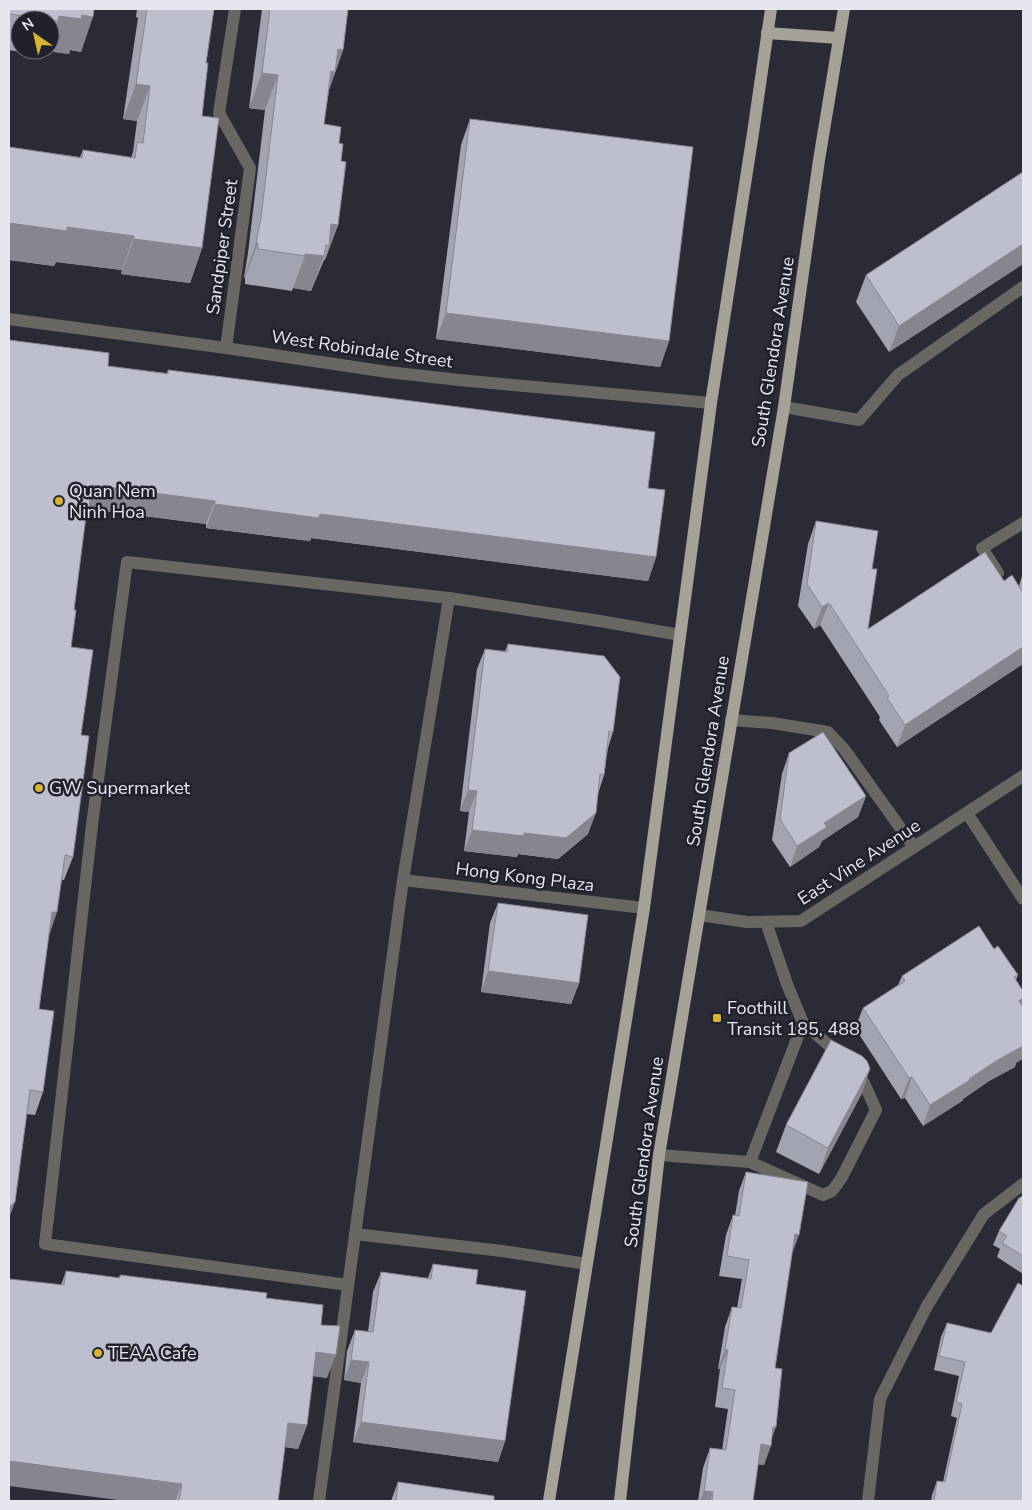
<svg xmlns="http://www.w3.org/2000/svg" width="1032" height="1510" viewBox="0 0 1032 1510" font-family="'Nunito Sans',sans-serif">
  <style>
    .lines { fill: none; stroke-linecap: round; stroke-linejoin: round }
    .service { stroke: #696762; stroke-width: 12 }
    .minor { stroke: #696762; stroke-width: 12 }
    .tertiary { stroke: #696762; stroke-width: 12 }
    .primary { stroke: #a6a297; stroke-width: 12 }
    .wall { fill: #a3a4b1; fill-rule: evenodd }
    .shaded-wall { fill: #858690 }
    .building { fill: #bebfce; stroke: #858690 }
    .poi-dot { fill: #d9b334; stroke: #20212c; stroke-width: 2 }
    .labels { text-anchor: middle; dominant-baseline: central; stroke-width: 5; stroke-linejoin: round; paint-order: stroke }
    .street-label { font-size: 18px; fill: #e6e6ee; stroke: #20212c }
    .poi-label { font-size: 18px; fill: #e6e6ee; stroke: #20212c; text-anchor: start }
  </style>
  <rect width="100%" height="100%" fill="#2a2b36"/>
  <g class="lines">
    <g class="service">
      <path d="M784,407L859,420L898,375L1023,287"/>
      <path d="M998,573L982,548L1023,523"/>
      <path d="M731,720L772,723L828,732L844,749L914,847"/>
      <path d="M403,880L644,908"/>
      <path d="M803,1023L840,1055"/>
      <path d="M659,1155L750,1162L803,1023L787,984L766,922"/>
      <path d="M750,1162L823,1195L832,1191L841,1179L876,1110L864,1083L855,1072"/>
      <path d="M355,1234L502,1251L587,1264"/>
      <path d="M348,1285L45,1244L92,825L127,562L449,598L600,621L680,635"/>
      <path d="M319,1501L403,880L449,598"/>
      <path d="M868,1501L880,1399L927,1306L984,1214L1023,1184"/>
    </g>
    <g class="minor">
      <path d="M9,319L226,348L388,372L459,380L711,403"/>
      <path d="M226,348L250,168L219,113L235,9"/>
      <path d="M967,813L1023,899"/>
    </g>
    <path class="tertiary" d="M699,915L747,922L801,921L1023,776"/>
    <g class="primary">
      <path d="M767,33L839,38"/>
      <path d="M549,1501L644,908L711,403L753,133L771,9"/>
      <path d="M620,1501L659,1155L784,407L819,160L844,9"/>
    </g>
  </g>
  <g class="wall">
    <path d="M9,9H94L81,52L70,50L69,54L47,51L45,56L9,50ZM20,20H50V50H20Z"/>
    <path d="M137,9H214L206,63L202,116V248L190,283L121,274L122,270L56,262L54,266L9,260V147L80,157L83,150L131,158L133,152L137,121L123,119L138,18L136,17Z"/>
    <path d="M262,9H348L343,50L329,90L324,124L339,143L341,161L338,225L325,260H324L311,291L293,288L292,291L245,284V278L244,277L248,253L265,110L249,108Z"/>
    <path d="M470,119L669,341L660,367L436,339L461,145Z"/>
    <path d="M1023,172V264L889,352L856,302L866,275Z"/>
    <path d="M9,340L108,366L167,373L168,370L648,488L656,557L648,581L311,538L310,541L206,528V524L89,509L88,516L85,523L74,610L71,647L81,735L73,857L64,880H62L49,933L39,1009L43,1092L35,1115L26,1114Z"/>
    <path d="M816,521L872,569L868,629L1004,581L1019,586L1023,573V664L897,747L879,720L880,717L820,625L814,629L798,606L808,544Z"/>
    <path d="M508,644L613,732L608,748L604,775L598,794L588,834L558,859L518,854L517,857L464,851L469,812L460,811L477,669L485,649L505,651Z"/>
    <path d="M789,753L866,796L858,817L822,841L819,847L790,867L772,840L782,774Z"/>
    <path d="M498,903L579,983L571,1004L481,992L490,923Z"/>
    <path d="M994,949L1018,975L1016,980L1023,1007L1016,1063L1015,1067L989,1081L963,1099L962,1101L923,1126L905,1098L901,1099L855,1028L863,1008L898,985L902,976Z"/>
    <path d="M870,1069L861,1095L819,1174L776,1152L786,1125Z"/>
    <path d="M746,1172L792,1254L775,1368L772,1438L764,1465L758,1464L753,1501H698L703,1468L710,1448L722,1450L728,1409L715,1407L720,1369H718L725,1327L732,1307L737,1308L742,1279L719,1276L726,1235L733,1215L735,1216L739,1191Z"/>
    <path d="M1023,1196V1274L997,1257L1000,1249L993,1245L999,1231Z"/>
    <path d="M433,1264L476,1284L505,1441L498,1462L353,1442L361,1383L344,1380L347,1351L355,1330L368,1332L373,1292L381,1272L428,1278Z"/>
    <path d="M66,1271L119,1278L120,1275L266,1298L321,1325L327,1378L313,1376L307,1425L298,1449L285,1447L278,1501H126L61,1285Z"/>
    <path d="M947,1323L991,1333L1023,1501H931L932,1495L937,1481L943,1482L957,1418L951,1416L959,1376L934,1370L941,1337Z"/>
    <path d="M398,1482L494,1501H391Z"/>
  </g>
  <g class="shaded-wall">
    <path d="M82,15L93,17L81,52L70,50L69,54L47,51L48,50H50V43L58,21L59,16Z"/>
    <path d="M338,49L343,50L323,107L326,84Z"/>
    <path d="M262,73L278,75L265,110L249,108Z"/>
    <path d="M136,84L150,86L137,121L123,119Z"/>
    <path d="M9,223L67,227L134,236L122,270L56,262L54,266L9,260Z"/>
    <path d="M331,224L338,225L325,260H324L329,246L326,245L324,256L311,291L293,288L305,256V254Z"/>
    <path d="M134,239L202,248L190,283L121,274Z"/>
    <path d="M256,243H258L245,278L244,277Z"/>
    <path d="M1023,244V264L889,352L899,326Z"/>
    <path d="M446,313L669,341L660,367L436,339Z"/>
    <path d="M92,485L215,501L206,524L83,508Z"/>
    <path d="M215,504L320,514L656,557L648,581L311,538L310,541L206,528Z"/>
    <path d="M829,603L820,625L814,629L822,607Z"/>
    <path d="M1023,647V664L897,747L905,725Z"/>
    <path d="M468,790L477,791L469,812L460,811Z"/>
    <path d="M866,796L858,817L822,841L819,847L790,867L797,846L824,823Z"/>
    <path d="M596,813L588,834L558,859L518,854L517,857L464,851L472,830L524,833Z"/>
    <path d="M52,912H57L49,936Z"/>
    <path d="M488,971L579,983L571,1004L481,992Z"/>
    <path d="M1023,998V1006L1019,1017V1001Z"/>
    <path d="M1023,1043V1059L1016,1063L1015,1067L989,1081L963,1099L962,1101L923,1126L930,1105Z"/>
    <path d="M870,1069L861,1095L819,1174L828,1148Z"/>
    <path d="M912,1077L905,1098L901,1099L909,1078Z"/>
    <path d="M15,1202L9,1218V1207Z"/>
    <path d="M795,1234L799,1235L792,1254H787Z"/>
    <path d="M725,1350H728L720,1369H718Z"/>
    <path d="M316,1352L336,1355L327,1378L307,1375Z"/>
    <path d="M351,1360L369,1362L361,1383L344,1380Z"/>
    <path d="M361,1422L505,1441L498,1462L353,1442Z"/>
    <path d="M288,1423L307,1425L298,1449L279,1446Z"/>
    <path d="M773,1427H776L769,1446H771L764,1465L754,1464L761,1444Z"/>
    <path d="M9,1461L182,1484L175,1501H126L9,1486Z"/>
    <path d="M704,1491L713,1492L710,1501H700Z"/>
  </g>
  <g class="building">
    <path d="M9,9H94L93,17L82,15L81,19L59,16L58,21L10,14V15H9Z"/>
    <path d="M147,9H214L206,63H208L202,116L219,118L202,248L134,239V236L67,227V231L9,223V147L82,158L83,150L135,158L137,142L143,143L150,86L136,84Z"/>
    <path d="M270,9H348L343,50L338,49L335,72L331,71L324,124L341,127L339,143L343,144L341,161L346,162L338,225L331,224L329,246L326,245L324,256L305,254V256L258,249V243H256L261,218L278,75L262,73Z"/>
    <path d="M470,119L693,147L669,341L446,313Z"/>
    <path d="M1023,172V244L899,326L866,275Z"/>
    <path d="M9,340L109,353L108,366L168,374V370L655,432L648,488L665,490L656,557L320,514L319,518L215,504V501L92,485L88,516H86L74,610H76L71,647L93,650L81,735L89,736L73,857L65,855L57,912H52L39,1009L54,1011L43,1092L30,1090L15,1202L9,1207Z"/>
    <path d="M816,521L878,531L872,569H877L868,629L985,552L1004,581L1012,575L1023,593V647L905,725L887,698L889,696L829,603L822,607L807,584Z"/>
    <path d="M508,644L604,656L620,677L613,732L609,731L604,775L600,774L596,813L566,838L524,833V836L472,830L477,791L468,790L485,649L507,652Z"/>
    <path d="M823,732L866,796L824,823L827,827L797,846L780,819L789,753Z"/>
    <path d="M498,903L588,915L579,983L488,971Z"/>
    <path d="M979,926L994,949L998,946L1018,975L1014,977L1023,991V998L1019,1001L1023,1007V1043L1022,1044L1023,1046L996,1061L969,1079L970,1080L930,1105L912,1077L909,1078L863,1008L905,981L902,976Z"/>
    <path d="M831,1040L862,1056L867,1061L870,1069L828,1148L786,1125Z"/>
    <path d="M746,1172L808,1182L799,1235L795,1234L775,1368L782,1369L776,1427H773L771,1446L761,1444L753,1501H712L713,1492L704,1491L710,1448L726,1450L735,1390L722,1388L728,1350H725L732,1307L741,1308L749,1260L727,1256L733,1215L739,1216Z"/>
    <path d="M1023,1196V1256L1002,1243L1007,1236L999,1231L1019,1198Z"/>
    <path d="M433,1264L478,1270L476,1284L526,1291L505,1441L361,1422L369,1362L351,1360L355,1330L373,1332L381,1272L431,1279Z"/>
    <path d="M66,1271L120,1278V1275L267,1293L266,1298L323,1305L321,1325L340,1326L336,1355L316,1352L307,1425L288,1423L278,1501H179L182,1484L9,1461V1279L64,1285Z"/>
    <path d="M1018,1283L1023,1286V1501H934L937,1481L945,1482L962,1404L956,1402L965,1362L939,1356L947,1323L991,1333Z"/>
    <path d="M398,1482L494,1496V1501H396Z"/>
  </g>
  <g class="poi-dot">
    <circle cx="59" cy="501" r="5"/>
    <circle cx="39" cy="788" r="5"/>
    <rect x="712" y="1013" width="10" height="10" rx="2.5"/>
    <circle cx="98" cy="1353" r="5"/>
  </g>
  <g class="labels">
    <g class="street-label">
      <text transform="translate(222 247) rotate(-82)">Sandpiper Street</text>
      <text transform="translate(362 349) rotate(8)">West Robindale Street</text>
      <text transform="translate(773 352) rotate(-81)">South Glendora Avenue</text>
      <text transform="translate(708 751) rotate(-81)">South Glendora Avenue</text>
      <text transform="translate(859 862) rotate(-33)">East Vine Avenue</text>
      <text transform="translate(525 877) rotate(7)">Hong Kong Plaza</text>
      <text transform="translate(644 1152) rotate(-82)">South Glendora Avenue</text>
    </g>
    <g class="poi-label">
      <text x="69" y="491">Quan Nem<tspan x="69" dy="21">Ninh Hoa</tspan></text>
      <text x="49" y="788">GW Supermarket</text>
      <text x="727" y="1008">Foothill<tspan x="727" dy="21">Transit 185, 488</tspan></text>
      <text x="108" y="1353">TEAA Cafe</text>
    </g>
  </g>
  <rect width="1032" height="1510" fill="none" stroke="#e6e6ee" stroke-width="20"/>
  <g transform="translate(35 35) rotate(326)"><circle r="24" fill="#20212c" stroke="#6f707a"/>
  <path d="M0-4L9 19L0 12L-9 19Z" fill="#d9b334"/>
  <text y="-8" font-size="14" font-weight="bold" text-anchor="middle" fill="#e6e6ee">N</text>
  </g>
</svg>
